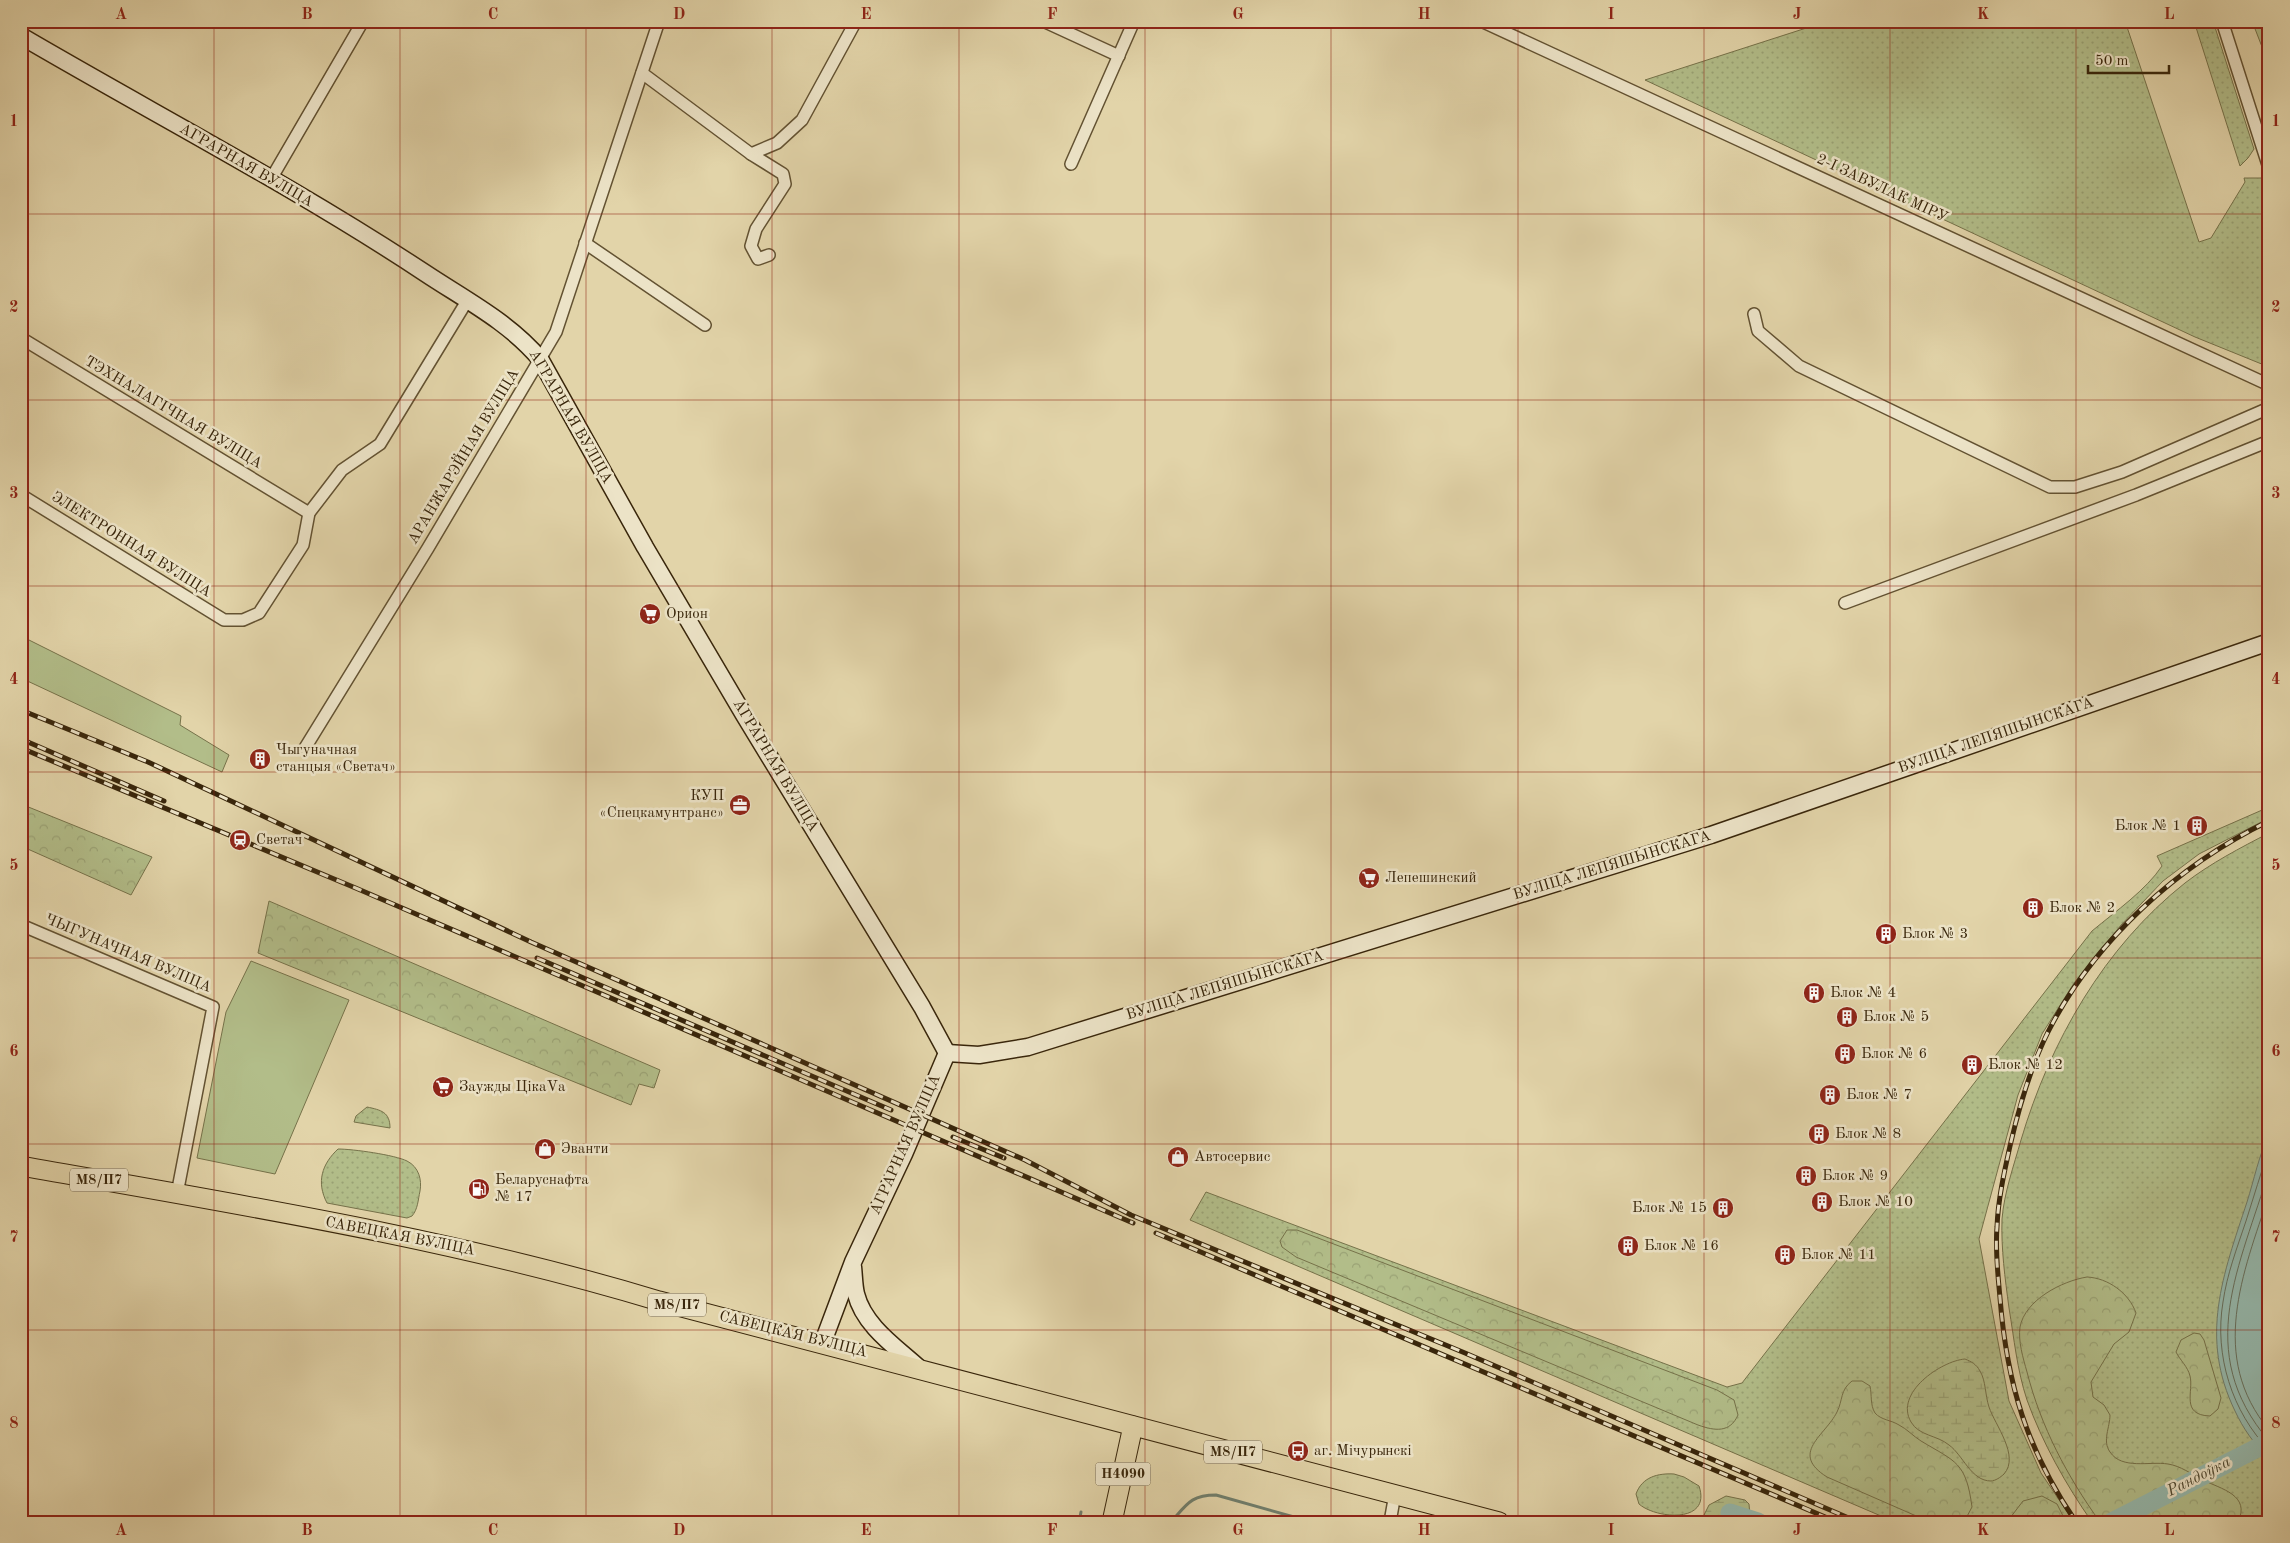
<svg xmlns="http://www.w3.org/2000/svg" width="2290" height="1543" viewBox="0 0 2290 1543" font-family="'Old Standard TT',serif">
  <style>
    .grass { fill: url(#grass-dots); stroke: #76724a }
    .forest { fill: url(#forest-crowns); stroke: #76724a }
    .wetland { fill: url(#wetland-marsh); stroke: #76724a }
    .green { fill: #b2bd89; stroke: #76724a }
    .water { fill: #95b8ac; stroke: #707e6c }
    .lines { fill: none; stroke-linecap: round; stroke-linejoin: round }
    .shore { stroke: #676f5c; stroke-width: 1 }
    .stream { stroke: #707e6c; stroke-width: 3 }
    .river { stroke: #95b8ac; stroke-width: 19 }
    .street-casing { stroke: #635232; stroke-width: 14 }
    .secondary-casing { stroke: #39260b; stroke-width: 19 }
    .primary-casing { stroke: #39260b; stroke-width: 21 }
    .street { stroke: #ece3c7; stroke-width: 11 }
    .secondary { stroke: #ece3c7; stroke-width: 16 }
    .primary { stroke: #e2d4a9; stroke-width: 19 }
    .rail-casing { stroke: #39260b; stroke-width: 5 }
    .rail { stroke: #ece3c7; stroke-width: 3; stroke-dasharray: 9; stroke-linecap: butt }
    .grid { fill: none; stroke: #8f2418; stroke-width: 1; stroke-opacity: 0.55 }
    .labels { text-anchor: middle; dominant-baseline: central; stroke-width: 5; stroke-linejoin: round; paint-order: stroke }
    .shield { fill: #ece3c7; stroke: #6f5f43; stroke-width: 1 }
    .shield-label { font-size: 14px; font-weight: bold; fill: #39260b }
    .street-label { font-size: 15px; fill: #39260b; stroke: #ece3c7 }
    .poi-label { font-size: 15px; fill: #39260b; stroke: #ece3c7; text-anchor: start }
    .water-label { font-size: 16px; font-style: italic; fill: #504a33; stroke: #ece3c7 }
    .neatline { fill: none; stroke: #8f2418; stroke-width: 2 }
    .grid-label { font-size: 16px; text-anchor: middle; font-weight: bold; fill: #8f2418 }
  </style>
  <defs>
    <pattern id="grass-dots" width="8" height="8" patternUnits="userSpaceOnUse" patternTransform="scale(1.25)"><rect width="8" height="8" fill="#b2bd89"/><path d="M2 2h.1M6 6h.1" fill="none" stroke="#9aa275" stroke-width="1.8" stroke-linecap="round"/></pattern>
    <pattern id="forest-crowns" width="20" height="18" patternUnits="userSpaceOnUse" patternTransform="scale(1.25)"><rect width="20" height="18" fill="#b2bd89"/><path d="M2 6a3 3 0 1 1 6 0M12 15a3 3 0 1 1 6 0" fill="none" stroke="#9aa275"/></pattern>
    <pattern id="wetland-marsh" width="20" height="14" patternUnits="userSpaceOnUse" patternTransform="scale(1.25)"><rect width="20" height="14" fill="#b2bd89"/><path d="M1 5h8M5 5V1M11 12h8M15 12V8" fill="none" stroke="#9aa275"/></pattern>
  </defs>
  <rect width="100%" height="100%" fill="#e2d4a9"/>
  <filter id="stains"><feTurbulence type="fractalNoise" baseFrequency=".004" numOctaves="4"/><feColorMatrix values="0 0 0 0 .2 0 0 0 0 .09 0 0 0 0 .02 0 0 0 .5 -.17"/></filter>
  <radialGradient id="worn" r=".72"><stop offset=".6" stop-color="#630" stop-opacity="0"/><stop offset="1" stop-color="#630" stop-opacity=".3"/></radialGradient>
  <g class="grass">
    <path d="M1828,21H2125L2199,242L2211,238L2245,182L2244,178H2263L2269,195V367L2195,337L1645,80Z"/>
    <path d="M2194,21H2213L2254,149L2248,158L2240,166Z"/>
    <path d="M2252,21H2269V65Z"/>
    <path d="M2269,807V818L2199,854L2163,881L2121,925L2074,983L2042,1034L2018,1095L1979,1239L2009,1401L2041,1473L2074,1522H1895L1190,1220L1206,1192L1727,1387L1742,1383L2092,931C2116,911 2146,890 2162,866L2157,856Z"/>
    <path d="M2269,833V1522H2092C2066,1485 2042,1442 2027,1400C2017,1370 2014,1338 2009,1308C2005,1278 2001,1249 2002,1219C2004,1193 2014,1165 2021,1140C2050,1042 2104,947 2185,883C2211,863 2240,848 2269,833Z"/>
    <path d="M367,1107C381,1110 390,1112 390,1128L354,1122L356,1116Z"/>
    <path d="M338,1149C353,1149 395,1155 407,1161C419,1167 422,1180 420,1191C418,1200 418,1209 412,1216L407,1218L327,1203C316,1182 322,1164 338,1149Z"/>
    <path d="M1674,1474L1684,1477L1699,1486C1712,1524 1656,1519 1639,1504L1636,1494C1642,1477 1658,1473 1674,1474Z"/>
  </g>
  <g class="forest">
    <path d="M21,804L152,857L131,895L21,846Z"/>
    <path d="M269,901L660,1070L654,1088L639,1084L631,1105L258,953Z"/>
    <path d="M1287,1230H1297L1717,1390L1734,1400L1738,1415C1730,1433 1715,1431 1698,1425L1296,1257L1282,1247L1280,1241Z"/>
    <path d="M2087,1277C2108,1278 2129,1293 2136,1313L2129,1332L2114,1344L2091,1382L2093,1397L2104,1405L2110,1415C2110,1427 2102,1441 2110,1452C2122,1470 2150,1461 2168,1464C2181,1466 2191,1474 2203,1480C2221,1489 2251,1495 2238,1522H2100C2067,1476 2041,1427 2027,1372C2023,1358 2018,1341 2020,1327C2025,1300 2062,1281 2087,1277Z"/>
    <path d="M2194,1333L2200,1334L2204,1340L2221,1398L2218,1409L2210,1416C2180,1415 2194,1391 2190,1376C2188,1367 2180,1360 2176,1352L2181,1340Z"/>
    <path d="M1852,1381H1862L1870,1386C1872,1395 1870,1405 1875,1413C1881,1420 1891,1420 1899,1425C1907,1429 1913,1436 1921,1441C1956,1462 1966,1462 1972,1507L1964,1522H1930L1827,1477C1789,1453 1825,1436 1837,1412C1843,1400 1840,1390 1852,1381Z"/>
    <path d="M2042,1496L2057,1504L2066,1522H2007L2023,1501Z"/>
  </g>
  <g class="wetland">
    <path d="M1965,1359C1972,1362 1976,1364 1980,1371C1986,1381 1985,1395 1989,1407C1995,1425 2020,1456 2004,1474C2001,1477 1995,1481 1991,1481C1971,1481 1963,1455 1949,1445C1937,1435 1919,1436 1911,1422C1894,1393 1941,1361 1965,1359Z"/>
    <path d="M1726,1496L1745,1500L1749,1504L1750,1516L1746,1522H1709L1704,1515L1709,1505Z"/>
  </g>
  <g class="green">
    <path d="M21,636L181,716L180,725L229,755L222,772L21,678Z"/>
    <path d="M251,961L349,1000L275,1174L197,1158L226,1012Z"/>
  </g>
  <path class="water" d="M2269,1134V1457C2254,1445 2243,1428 2235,1411C2199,1337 2223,1275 2247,1202C2254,1180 2259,1155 2269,1134Z"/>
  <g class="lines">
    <g class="shore">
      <path d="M2269,1148C2261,1172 2254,1197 2246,1221C2237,1248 2227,1274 2223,1302C2214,1355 2232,1412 2269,1450"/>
      <path d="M2269,1170C2241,1266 2192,1351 2269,1441"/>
      <path d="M2269,1195C2243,1273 2208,1357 2269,1430"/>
    </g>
    <g class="stream">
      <path d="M1079,1522L1081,1512"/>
      <path d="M1171,1522C1187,1504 1191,1495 1216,1495L1312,1522"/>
    </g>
    <g class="river">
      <path d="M1730,1513L1758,1522"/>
      <path d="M2112,1522L2269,1442"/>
    </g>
    <g class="street-casing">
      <g id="street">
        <path d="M1043,21L1119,56"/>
        <path d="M1481,21L2269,385"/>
        <path d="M2222,21L2269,168"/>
        <path d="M642,73L751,154L783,174L785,184L756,229L751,246L758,259L769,255"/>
        <path d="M751,154L777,143L802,120L856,21"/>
        <path d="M1071,164L1134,21"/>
        <path d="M271,179L363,21"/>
        <path d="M585,243L705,325"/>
        <path d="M1754,314L1758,331L1799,366L2050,487H2075L2122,472L2269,408"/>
        <path d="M21,338L309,513"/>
        <path d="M21,495L224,620H243L259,613L303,545L309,513L342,470L380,444L467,301"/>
        <path d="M1845,603L2136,495L2269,441"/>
        <path d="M305,748L428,548L556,332L659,21"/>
        <path d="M21,925L213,1007L177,1194"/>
        <path d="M1390,1522L1395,1494"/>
      </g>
    </g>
    <g class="secondary-casing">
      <g id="secondary">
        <path d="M21,36C156,115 295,187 425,273C464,299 509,322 540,359L645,547L744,715L922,1007L947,1053"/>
        <path d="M947,1053L979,1055L1028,1047L1711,835L2269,642"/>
        <path d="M853,1267C854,1276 854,1286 856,1294C864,1326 896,1347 919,1368"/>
        <path d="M823,1342L853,1262L904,1154L947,1053"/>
      </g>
    </g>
    <g class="primary-casing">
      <g id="primary">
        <path d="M21,1166C235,1204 451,1238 659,1301L1499,1522"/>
        <path d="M1112,1522L1133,1426"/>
      </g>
    </g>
    <use href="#street" class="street"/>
    <use href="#secondary" class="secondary"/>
    <use href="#primary" class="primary"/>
    <g class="rail-casing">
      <g id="rail">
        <path d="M21,710L148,762L531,942L1025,1160L1131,1215L1465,1353L1858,1522"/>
        <path d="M21,739L164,801"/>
        <path d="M21,748L358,889L1133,1223"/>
        <path d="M537,958L891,1110"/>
        <path d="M953,1137L1004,1158"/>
        <path d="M1156,1233L1837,1522"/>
        <path d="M2076,1522C2027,1450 2007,1385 2000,1298C1998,1275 1995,1251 1997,1227C1998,1200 2004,1173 2010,1146C2019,1107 2030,1068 2048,1032C2094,941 2178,865 2269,821"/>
      </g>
    </g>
    <use href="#rail" class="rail"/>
  </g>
  <path class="grid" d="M214,21V1522M400,21V1522M586,21V1522M772,21V1522M959,21V1522M1145,21V1522M1331,21V1522M1518,21V1522M1704,21V1522M1890,21V1522M2076,21V1522M21,214H2269M21,400H2269M21,586H2269M21,772H2269M21,958H2269M21,1144H2269M21,1330H2269"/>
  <defs>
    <g id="supermarket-disc" transform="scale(1.125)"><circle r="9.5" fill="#8f2418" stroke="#ece3c7"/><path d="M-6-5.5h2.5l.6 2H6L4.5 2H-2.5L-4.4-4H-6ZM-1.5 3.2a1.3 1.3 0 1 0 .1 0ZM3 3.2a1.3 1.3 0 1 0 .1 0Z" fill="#fff"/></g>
    <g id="building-disc" transform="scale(1.125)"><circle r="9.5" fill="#8f2418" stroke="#ece3c7"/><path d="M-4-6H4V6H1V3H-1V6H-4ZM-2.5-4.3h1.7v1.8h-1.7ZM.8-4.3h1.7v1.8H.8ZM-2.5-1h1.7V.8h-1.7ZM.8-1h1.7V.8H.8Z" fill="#fff"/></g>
    <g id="office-disc" transform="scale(1.125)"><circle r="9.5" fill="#8f2418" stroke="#ece3c7"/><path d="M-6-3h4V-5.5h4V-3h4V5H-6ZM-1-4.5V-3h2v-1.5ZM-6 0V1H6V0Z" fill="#fff"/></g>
    <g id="station-disc" transform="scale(1.125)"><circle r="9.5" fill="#8f2418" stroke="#ece3c7"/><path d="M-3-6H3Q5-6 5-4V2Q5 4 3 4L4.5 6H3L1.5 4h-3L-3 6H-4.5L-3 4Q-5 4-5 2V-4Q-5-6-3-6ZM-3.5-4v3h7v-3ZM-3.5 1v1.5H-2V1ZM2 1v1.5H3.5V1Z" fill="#fff"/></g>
    <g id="shop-disc" transform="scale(1.125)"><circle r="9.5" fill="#8f2418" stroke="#ece3c7"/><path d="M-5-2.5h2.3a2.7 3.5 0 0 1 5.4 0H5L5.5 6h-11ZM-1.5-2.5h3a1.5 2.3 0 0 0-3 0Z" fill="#fff"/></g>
    <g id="fuel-disc" transform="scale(1.125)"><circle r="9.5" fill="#8f2418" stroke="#ece3c7"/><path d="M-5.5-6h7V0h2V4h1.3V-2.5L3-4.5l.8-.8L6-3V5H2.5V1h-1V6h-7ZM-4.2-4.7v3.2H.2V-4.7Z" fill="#fff"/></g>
    <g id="bus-disc" transform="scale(1.125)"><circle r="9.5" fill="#8f2418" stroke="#ece3c7"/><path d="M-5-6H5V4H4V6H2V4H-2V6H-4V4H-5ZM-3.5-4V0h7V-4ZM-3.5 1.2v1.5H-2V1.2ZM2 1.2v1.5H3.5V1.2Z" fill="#fff"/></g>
  </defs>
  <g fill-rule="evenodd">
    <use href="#supermarket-disc" x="650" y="614"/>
    <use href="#building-disc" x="260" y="759"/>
    <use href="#office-disc" x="740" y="805"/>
    <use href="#building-disc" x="2197" y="826"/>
    <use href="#station-disc" x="240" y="840"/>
    <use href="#supermarket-disc" x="1369" y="878"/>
    <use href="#building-disc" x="2033" y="908"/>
    <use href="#building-disc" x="1886" y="934"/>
    <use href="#building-disc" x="1814" y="993"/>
    <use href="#building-disc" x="1847" y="1017"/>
    <use href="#building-disc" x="1845" y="1054"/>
    <use href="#building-disc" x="1972" y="1065"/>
    <use href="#supermarket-disc" x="443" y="1087"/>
    <use href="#building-disc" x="1830" y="1095"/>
    <use href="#building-disc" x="1819" y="1134"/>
    <use href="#shop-disc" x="545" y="1149"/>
    <use href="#shop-disc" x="1178" y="1157"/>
    <use href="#building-disc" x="1806" y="1176"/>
    <use href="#fuel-disc" x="479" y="1189"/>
    <use href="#building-disc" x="1822" y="1202"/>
    <use href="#building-disc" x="1723" y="1208"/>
    <use href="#building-disc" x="1628" y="1246"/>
    <use href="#building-disc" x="1785" y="1255"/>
    <use href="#bus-disc" x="1298" y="1451"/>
  </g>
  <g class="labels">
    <g class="shield">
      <rect x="70" y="1168.5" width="58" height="23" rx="4"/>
      <rect x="648" y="1293.5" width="58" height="23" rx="4"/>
      <rect x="1204" y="1440.5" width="58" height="23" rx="4"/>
      <rect x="1095.5" y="1462.5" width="55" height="23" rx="4"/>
    </g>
    <g class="shield-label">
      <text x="99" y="1180">М8/П7</text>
      <text x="677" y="1305">М8/П7</text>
      <text x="1233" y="1452">М8/П7</text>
      <text x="1123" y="1474">Н4090</text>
    </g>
    <g class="street-label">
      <text transform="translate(246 166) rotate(30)">АГРАРНАЯ ВУЛІЦА</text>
      <text transform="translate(1882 189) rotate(25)">2-І ЗАВУЛАК МІРУ</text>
      <text transform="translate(173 413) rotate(31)">ТЭХНАЛАГІЧНАЯ ВУЛІЦА</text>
      <text transform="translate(570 417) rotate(60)">АГРАРНАЯ ВУЛІЦА</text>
      <text transform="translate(464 457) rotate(-59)">АРАНЖАРЭЙНАЯ ВУЛІЦА</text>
      <text transform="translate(131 545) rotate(32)">ЭЛЕКТРОННАЯ ВУЛІЦА</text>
      <text transform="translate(1996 736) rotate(-19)">ВУЛІЦА ЛЕПЯШЫНСКАГА</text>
      <text transform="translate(775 766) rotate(59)">АГРАРНАЯ ВУЛІЦА</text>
      <text transform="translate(1612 866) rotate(-17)">ВУЛІЦА ЛЕПЯШЫНСКАГА</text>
      <text transform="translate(128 954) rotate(23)">ЧЫГУНАЧНАЯ ВУЛІЦА</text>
      <text transform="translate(1225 986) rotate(-17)">ВУЛІЦА ЛЕПЯШЫНСКАГА</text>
      <text transform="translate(906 1145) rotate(-66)">АГРАРНАЯ ВУЛІЦА</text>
      <text transform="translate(400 1237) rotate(11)">САВЕЦКАЯ ВУЛІЦА</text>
      <text transform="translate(793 1335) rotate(14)">САВЕЦКАЯ ВУЛІЦА</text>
    </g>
    <g class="poi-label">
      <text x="666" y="614">Орион</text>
      <text x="276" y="750">Чыгуначная<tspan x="276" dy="17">станцыя «Светач»</tspan></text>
      <text x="724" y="796" text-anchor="end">КУП<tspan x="724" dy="17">«Спецкамунтранс»</tspan></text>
      <text x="2181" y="826" text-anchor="end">Блок № 1</text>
      <text x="256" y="840">Светач</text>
      <text x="1385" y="878">Лепешинский</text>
      <text x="2049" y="908">Блок № 2</text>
      <text x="1902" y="934">Блок № 3</text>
      <text x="1830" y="993">Блок № 4</text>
      <text x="1863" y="1017">Блок № 5</text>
      <text x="1861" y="1054">Блок № 6</text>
      <text x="1988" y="1065">Блок № 12</text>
      <text x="459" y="1087">Заужды ЦікаVа</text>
      <text x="1846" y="1095">Блок № 7</text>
      <text x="1835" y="1134">Блок № 8</text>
      <text x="561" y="1149">Эванти</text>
      <text x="1194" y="1157">Автосервис</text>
      <text x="1822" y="1176">Блок № 9</text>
      <text x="495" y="1180">Беларуснафта<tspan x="495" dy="17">№ 17</tspan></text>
      <text x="1838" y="1202">Блок № 10</text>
      <text x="1707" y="1208" text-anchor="end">Блок № 15</text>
      <text x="1644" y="1246">Блок № 16</text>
      <text x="1801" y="1255">Блок № 11</text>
      <text x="1314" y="1451">аг. Мічурынскі</text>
    </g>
    <g class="water-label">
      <text transform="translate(2199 1477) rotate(-27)">Рандоўка</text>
    </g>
  </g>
  <rect width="2290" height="1543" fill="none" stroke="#e2d4a9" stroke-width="55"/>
  <path d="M2088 65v8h81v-8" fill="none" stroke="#39260b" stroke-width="2.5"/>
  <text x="2095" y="65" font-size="15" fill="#39260b" stroke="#ece3c7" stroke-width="4" paint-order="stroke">50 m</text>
  <rect x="28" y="28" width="2234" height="1488" class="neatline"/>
  <g class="grid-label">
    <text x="121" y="19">A</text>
    <text x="307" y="19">B</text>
    <text x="493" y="19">C</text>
    <text x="679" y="19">D</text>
    <text x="866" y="19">E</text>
    <text x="1052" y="19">F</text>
    <text x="1238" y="19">G</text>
    <text x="1424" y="19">H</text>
    <text x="1611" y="19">I</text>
    <text x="1797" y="19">J</text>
    <text x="1983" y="19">K</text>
    <text x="2169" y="19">L</text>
    <text x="14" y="126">1</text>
    <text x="2276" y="126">1</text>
    <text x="14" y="312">2</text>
    <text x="2276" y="312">2</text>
    <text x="14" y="498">3</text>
    <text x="2276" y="498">3</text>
    <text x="14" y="684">4</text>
    <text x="2276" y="684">4</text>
    <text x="14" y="870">5</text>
    <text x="2276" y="870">5</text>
    <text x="14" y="1056">6</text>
    <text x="2276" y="1056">6</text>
    <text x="14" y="1242">7</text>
    <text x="2276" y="1242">7</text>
    <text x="14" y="1428">8</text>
    <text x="2276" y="1428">8</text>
    <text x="121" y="1535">A</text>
    <text x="307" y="1535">B</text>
    <text x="493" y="1535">C</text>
    <text x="679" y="1535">D</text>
    <text x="866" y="1535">E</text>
    <text x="1052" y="1535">F</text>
    <text x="1238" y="1535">G</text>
    <text x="1424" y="1535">H</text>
    <text x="1611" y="1535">I</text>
    <text x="1797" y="1535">J</text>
    <text x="1983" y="1535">K</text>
    <text x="2169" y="1535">L</text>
  </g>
  <rect width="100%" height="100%" filter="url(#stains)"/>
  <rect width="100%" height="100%" fill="url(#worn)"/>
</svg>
